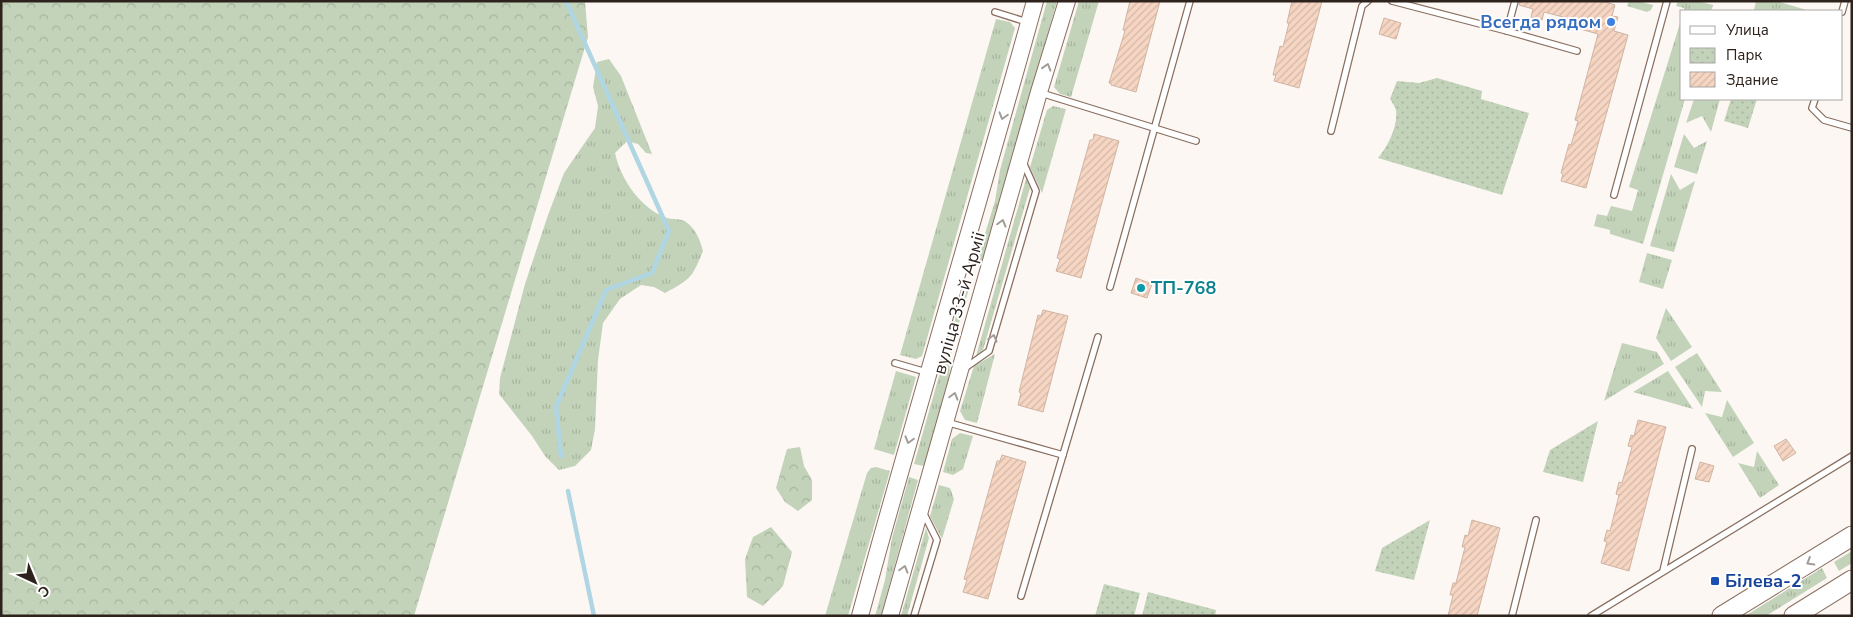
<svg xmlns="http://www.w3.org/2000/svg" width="1853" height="617" viewBox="0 0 1853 617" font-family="'Nunito Sans',sans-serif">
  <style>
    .grass { fill: url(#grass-tufts) }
    .forest { fill: url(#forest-crowns) }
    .park { fill: url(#park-dots) }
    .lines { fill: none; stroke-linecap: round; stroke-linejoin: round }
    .stream { stroke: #b0d6e4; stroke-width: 4.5 }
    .building { fill: url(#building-hatch); stroke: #d0b4a3 }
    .lane-casing { stroke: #896f60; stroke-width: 8 }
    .secondary-casing { stroke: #896f60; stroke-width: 18 }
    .primary-casing { stroke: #896f60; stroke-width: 21 }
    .lane { stroke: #fff; stroke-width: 5.5 }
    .secondary { stroke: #fff; stroke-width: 16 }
    .primary { stroke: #fff; stroke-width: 19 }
    .oneway { stroke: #a09c99 }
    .shop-dot { fill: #3f7fe0; stroke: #fff; stroke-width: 2 }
    .culture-dot { fill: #0f9aa8; stroke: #fff; stroke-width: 2 }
    .transit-dot { fill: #1a4fb4; stroke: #fff; stroke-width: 2 }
    .labels { text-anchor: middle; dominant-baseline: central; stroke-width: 4; stroke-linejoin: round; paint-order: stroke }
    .shop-label { font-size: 18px; font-weight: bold; fill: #366cbe; stroke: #fff; text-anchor: end }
    .culture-label { font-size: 18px; font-weight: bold; fill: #0d838f; stroke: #fff; text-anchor: start }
    .street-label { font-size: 18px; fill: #2d221c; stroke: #fff }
    .transit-label { font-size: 18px; font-weight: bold; fill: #164399; stroke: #fff; text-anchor: start }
  </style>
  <defs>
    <pattern id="grass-tufts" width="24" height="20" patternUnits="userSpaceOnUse" patternTransform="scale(1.25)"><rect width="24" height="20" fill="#c2d3ba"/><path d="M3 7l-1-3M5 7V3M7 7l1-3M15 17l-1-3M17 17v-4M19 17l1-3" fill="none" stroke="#a7b59f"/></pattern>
    <pattern id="forest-crowns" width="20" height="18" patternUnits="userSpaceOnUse" patternTransform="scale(1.25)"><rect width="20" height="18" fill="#c2d3ba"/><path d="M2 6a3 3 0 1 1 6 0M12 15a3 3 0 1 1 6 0" fill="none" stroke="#a7b59f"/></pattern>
    <pattern id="park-dots" width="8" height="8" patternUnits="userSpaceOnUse" patternTransform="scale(1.25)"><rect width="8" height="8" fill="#c2d3ba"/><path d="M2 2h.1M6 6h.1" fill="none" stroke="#a7b59f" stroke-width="1.8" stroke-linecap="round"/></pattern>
    <pattern id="building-hatch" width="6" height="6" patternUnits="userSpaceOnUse" patternTransform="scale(1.25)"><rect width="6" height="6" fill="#f6d6c3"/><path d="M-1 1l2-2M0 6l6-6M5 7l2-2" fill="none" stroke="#d3b7a7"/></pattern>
  </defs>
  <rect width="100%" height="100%" fill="#fdf7f3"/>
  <g class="grass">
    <path d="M1047,1H1057L982,261L977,260L995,201L1000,170Z"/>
    <path d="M1079,1H1099L1071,97L1060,94L1054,87Z"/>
    <path d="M1629,1H1637L1653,5L1651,10L1647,12L1627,6Z"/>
    <path d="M1678,1H1697L1713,5L1711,11H1684V8L1676,6Z"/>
    <path d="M1756,1H1776L1810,11H1759L1754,10Z"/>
    <path d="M1682,17V99H1685L1643,244L1610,234V230L1594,226L1597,214L1607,216L1611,206L1632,211L1638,190L1629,187Z"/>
    <path d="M996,19L1010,22L1015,28L922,356L916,359L900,355Z"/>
    <path d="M609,59L621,76L652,154L646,153L638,144L627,141L615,153C621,180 641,209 667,218C673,220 681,218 686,222C696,229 700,240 703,251C692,278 691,279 665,293L654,287L641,285L620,299L603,323L598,360L595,429L591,450L575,466L559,470L545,456L532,436L499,394L500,378L525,284L548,215L564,173L595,128L598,106L593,87L597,62Z"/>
    <path d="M1694,99H1720L1711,132L1702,116L1686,123Z"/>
    <path d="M1053,106L1066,109L1042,193L1030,167L1047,110Z"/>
    <path d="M1684,134L1694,148L1707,141L1697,174L1674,167Z"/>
    <path d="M1671,174L1680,190L1695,181L1674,252L1650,246Z"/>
    <path d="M1026,179L1030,188L983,350L976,356Z"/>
    <path d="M1647,253L1672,260L1663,289L1639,282Z"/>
    <path d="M966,281L971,282L952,347L948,384L924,466L914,464Z"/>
    <path d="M1666,308L1692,347L1671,361L1656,338Z"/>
    <path d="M1622,343L1657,352L1664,364L1604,401Z"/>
    <path d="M1697,353L1722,392L1705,391L1702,407L1675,367Z"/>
    <path d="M995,354L977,423L965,420L960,411L974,366Z"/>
    <path d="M896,371L916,377L894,455L874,449Z"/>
    <path d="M1668,371L1693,409L1633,392Z"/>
    <path d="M1727,400L1754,443L1733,457L1705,413L1722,417Z"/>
    <path d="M960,433L973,436L963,469L953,475L943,472L952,439Z"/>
    <path d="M1757,451L1779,485L1760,498L1738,463L1754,467Z"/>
    <path d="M876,467L890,471L848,616H825L867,473L871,468Z"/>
    <path d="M909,477L918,480L881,616H875L885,580L892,538Z"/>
    <path d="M939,485L950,488L954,499L942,539L930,516Z"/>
    <path d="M926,528L929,538L907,616H901Z"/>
    <path d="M1852,551V563L1839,571L1834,562Z"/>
    <path d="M1822,568L1827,578L1766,616H1745Z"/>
  </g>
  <g class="forest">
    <path d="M1,1H585L588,37L414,616H1Z"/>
    <path d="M800,447L804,466L812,480V500L798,511L785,502L776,488L787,449Z"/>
    <path d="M771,527L792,552L783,586L763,606L747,597L745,559L753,537Z"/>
  </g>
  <g class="park">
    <path d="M1437,78L1482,91L1481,99L1529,113L1502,195L1378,158C1388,146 1398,127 1396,110C1395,107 1392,102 1390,99L1397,81L1419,83Z"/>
    <path d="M1731,99H1757L1748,128L1724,121Z"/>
    <path d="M1598,421L1583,482L1543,472L1550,450Z"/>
    <path d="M1430,520L1414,580L1375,571L1382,548Z"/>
    <path d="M1104,584L1140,593L1134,616H1095Z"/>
    <path d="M1148,592L1216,610L1215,616H1142Z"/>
  </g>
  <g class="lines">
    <g class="stream">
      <path d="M561,456L556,407L606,290L652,273L669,231L566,1"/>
      <path d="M568,491L594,616"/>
    </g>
  </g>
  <g class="building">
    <path d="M1130,1H1160L1136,92L1111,85V83H1109L1125,31L1123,30Z"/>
    <path d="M1292,1H1322L1299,88L1274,81L1276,75H1273L1280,46L1283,47L1289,23H1287Z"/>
    <path d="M1520,1H1603L1615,5L1612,16L1618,17L1614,31L1628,35L1586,188L1561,181L1563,174L1561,173L1569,144L1571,145L1578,121L1575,120L1598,34L1580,29L1582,22L1544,12L1542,20L1531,17L1533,9L1519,5Z"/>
    <path d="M1384,18L1401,23L1396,39L1379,34Z"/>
    <path d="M1094,134L1119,141L1081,278L1056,271L1060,259L1057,258L1090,140H1093Z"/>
    <path d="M1136,278L1152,284L1147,298L1131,293Z"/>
    <path d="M1043,310L1068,316L1043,412L1018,405L1021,393L1019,392L1038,315L1041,316Z"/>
    <path d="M1638,420L1666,427L1629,571L1601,563L1607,542L1604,541L1607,530L1610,531L1619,495L1616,494L1619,482L1622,483L1632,447L1628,446L1631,435L1634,436Z"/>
    <path d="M1786,439L1796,453L1783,461L1774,446Z"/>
    <path d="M1002,455L1026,462L988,599L963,592L967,580L964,579L997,461H1000Z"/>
    <path d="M1700,462L1714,466L1709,482L1695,479Z"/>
    <path d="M1472,520L1500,528L1483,593L1477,616H1448L1453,595H1450L1453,583H1456L1465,547H1462L1465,535L1468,536Z"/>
  </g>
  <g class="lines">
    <g class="lane-casing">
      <g id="lane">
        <path d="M1392,1L1507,31L1577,51"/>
        <path d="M995,12L1027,22"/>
        <path d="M1842,12L1845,1"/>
        <path d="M1507,31L1515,1"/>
        <path d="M1041,93L1196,141"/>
        <path d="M1815,99L1812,108L1824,120L1852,128"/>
        <path d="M1331,131L1362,6L1368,1"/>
        <path d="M1614,195L1667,1"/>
        <path d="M1110,287L1190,1"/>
        <path d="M895,363L926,372"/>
        <path d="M965,368L989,351L1036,191L1023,162"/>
        <path d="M946,422L1063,455"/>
        <path d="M1663,571L1692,449"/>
        <path d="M1021,596L1098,337"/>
        <path d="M914,616L937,540L923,512"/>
        <path d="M1512,616L1536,520"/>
        <path d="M1591,616L1852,456"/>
      </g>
    </g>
    <g class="secondary-casing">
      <g id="secondary">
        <path d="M860,616C916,410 978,207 1035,1"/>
        <path d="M890,616L1039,92L1067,1"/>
      </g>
    </g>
    <g class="primary-casing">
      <g id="primary">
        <path d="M1722,616L1852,536"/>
        <path d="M1794,616L1852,580"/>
      </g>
    </g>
    <use href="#lane" class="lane"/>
    <use href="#secondary" class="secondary"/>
    <use href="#primary" class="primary"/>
  </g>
  <defs><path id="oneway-chevron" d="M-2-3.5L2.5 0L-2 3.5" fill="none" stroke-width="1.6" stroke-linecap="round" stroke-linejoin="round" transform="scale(1.25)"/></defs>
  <g class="oneway">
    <use href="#oneway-chevron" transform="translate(1047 67) rotate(-73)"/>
    <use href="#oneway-chevron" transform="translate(1003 116) rotate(106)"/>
    <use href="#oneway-chevron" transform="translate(1002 223) rotate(-74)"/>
    <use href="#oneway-chevron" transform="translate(993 338) rotate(-74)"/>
    <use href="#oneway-chevron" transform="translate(954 396) rotate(-74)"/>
    <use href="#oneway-chevron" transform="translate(909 440) rotate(106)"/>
    <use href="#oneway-chevron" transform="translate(1810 562) rotate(149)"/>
    <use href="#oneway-chevron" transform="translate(904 569) rotate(-74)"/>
  </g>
  <circle class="shop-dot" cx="1611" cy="22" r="5"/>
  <circle class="culture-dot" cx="1141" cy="288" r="5"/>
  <rect class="transit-dot" x="1710" y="576" width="10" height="10" rx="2.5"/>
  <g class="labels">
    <g class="shop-label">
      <text x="1601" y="22">Всегда рядом</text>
    </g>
    <g class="culture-label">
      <text x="1151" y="288">ТП-768</text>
    </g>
    <g class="street-label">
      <text transform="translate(959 303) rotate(-74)">вуліца 33-й Арміі</text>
    </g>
    <g class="transit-label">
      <text x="1725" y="581">Білева-2</text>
    </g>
  </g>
  <rect width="1853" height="617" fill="none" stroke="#2d221c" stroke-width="5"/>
  <rect x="1680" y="10" width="162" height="90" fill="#ffffff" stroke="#aba7a4"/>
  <rect x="1690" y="26" width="25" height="8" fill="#ffffff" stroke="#aba7a4"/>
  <text x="1726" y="35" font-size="15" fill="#2d221c">Улица</text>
  <rect x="1690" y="48" width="25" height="15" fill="url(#park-dots)" stroke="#aba7a4"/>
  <text x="1726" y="60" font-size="15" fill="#2d221c">Парк</text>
  <rect x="1690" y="72" width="25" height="15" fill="url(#building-hatch)" stroke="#aba7a4"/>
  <text x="1726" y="85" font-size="15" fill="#2d221c">Здание</text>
  <g transform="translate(35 582) rotate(136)" stroke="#ffffff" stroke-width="4" paint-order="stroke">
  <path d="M0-4L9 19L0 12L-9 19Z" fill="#2d221c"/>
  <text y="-8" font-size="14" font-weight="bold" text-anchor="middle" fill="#2d221c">С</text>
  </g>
</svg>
